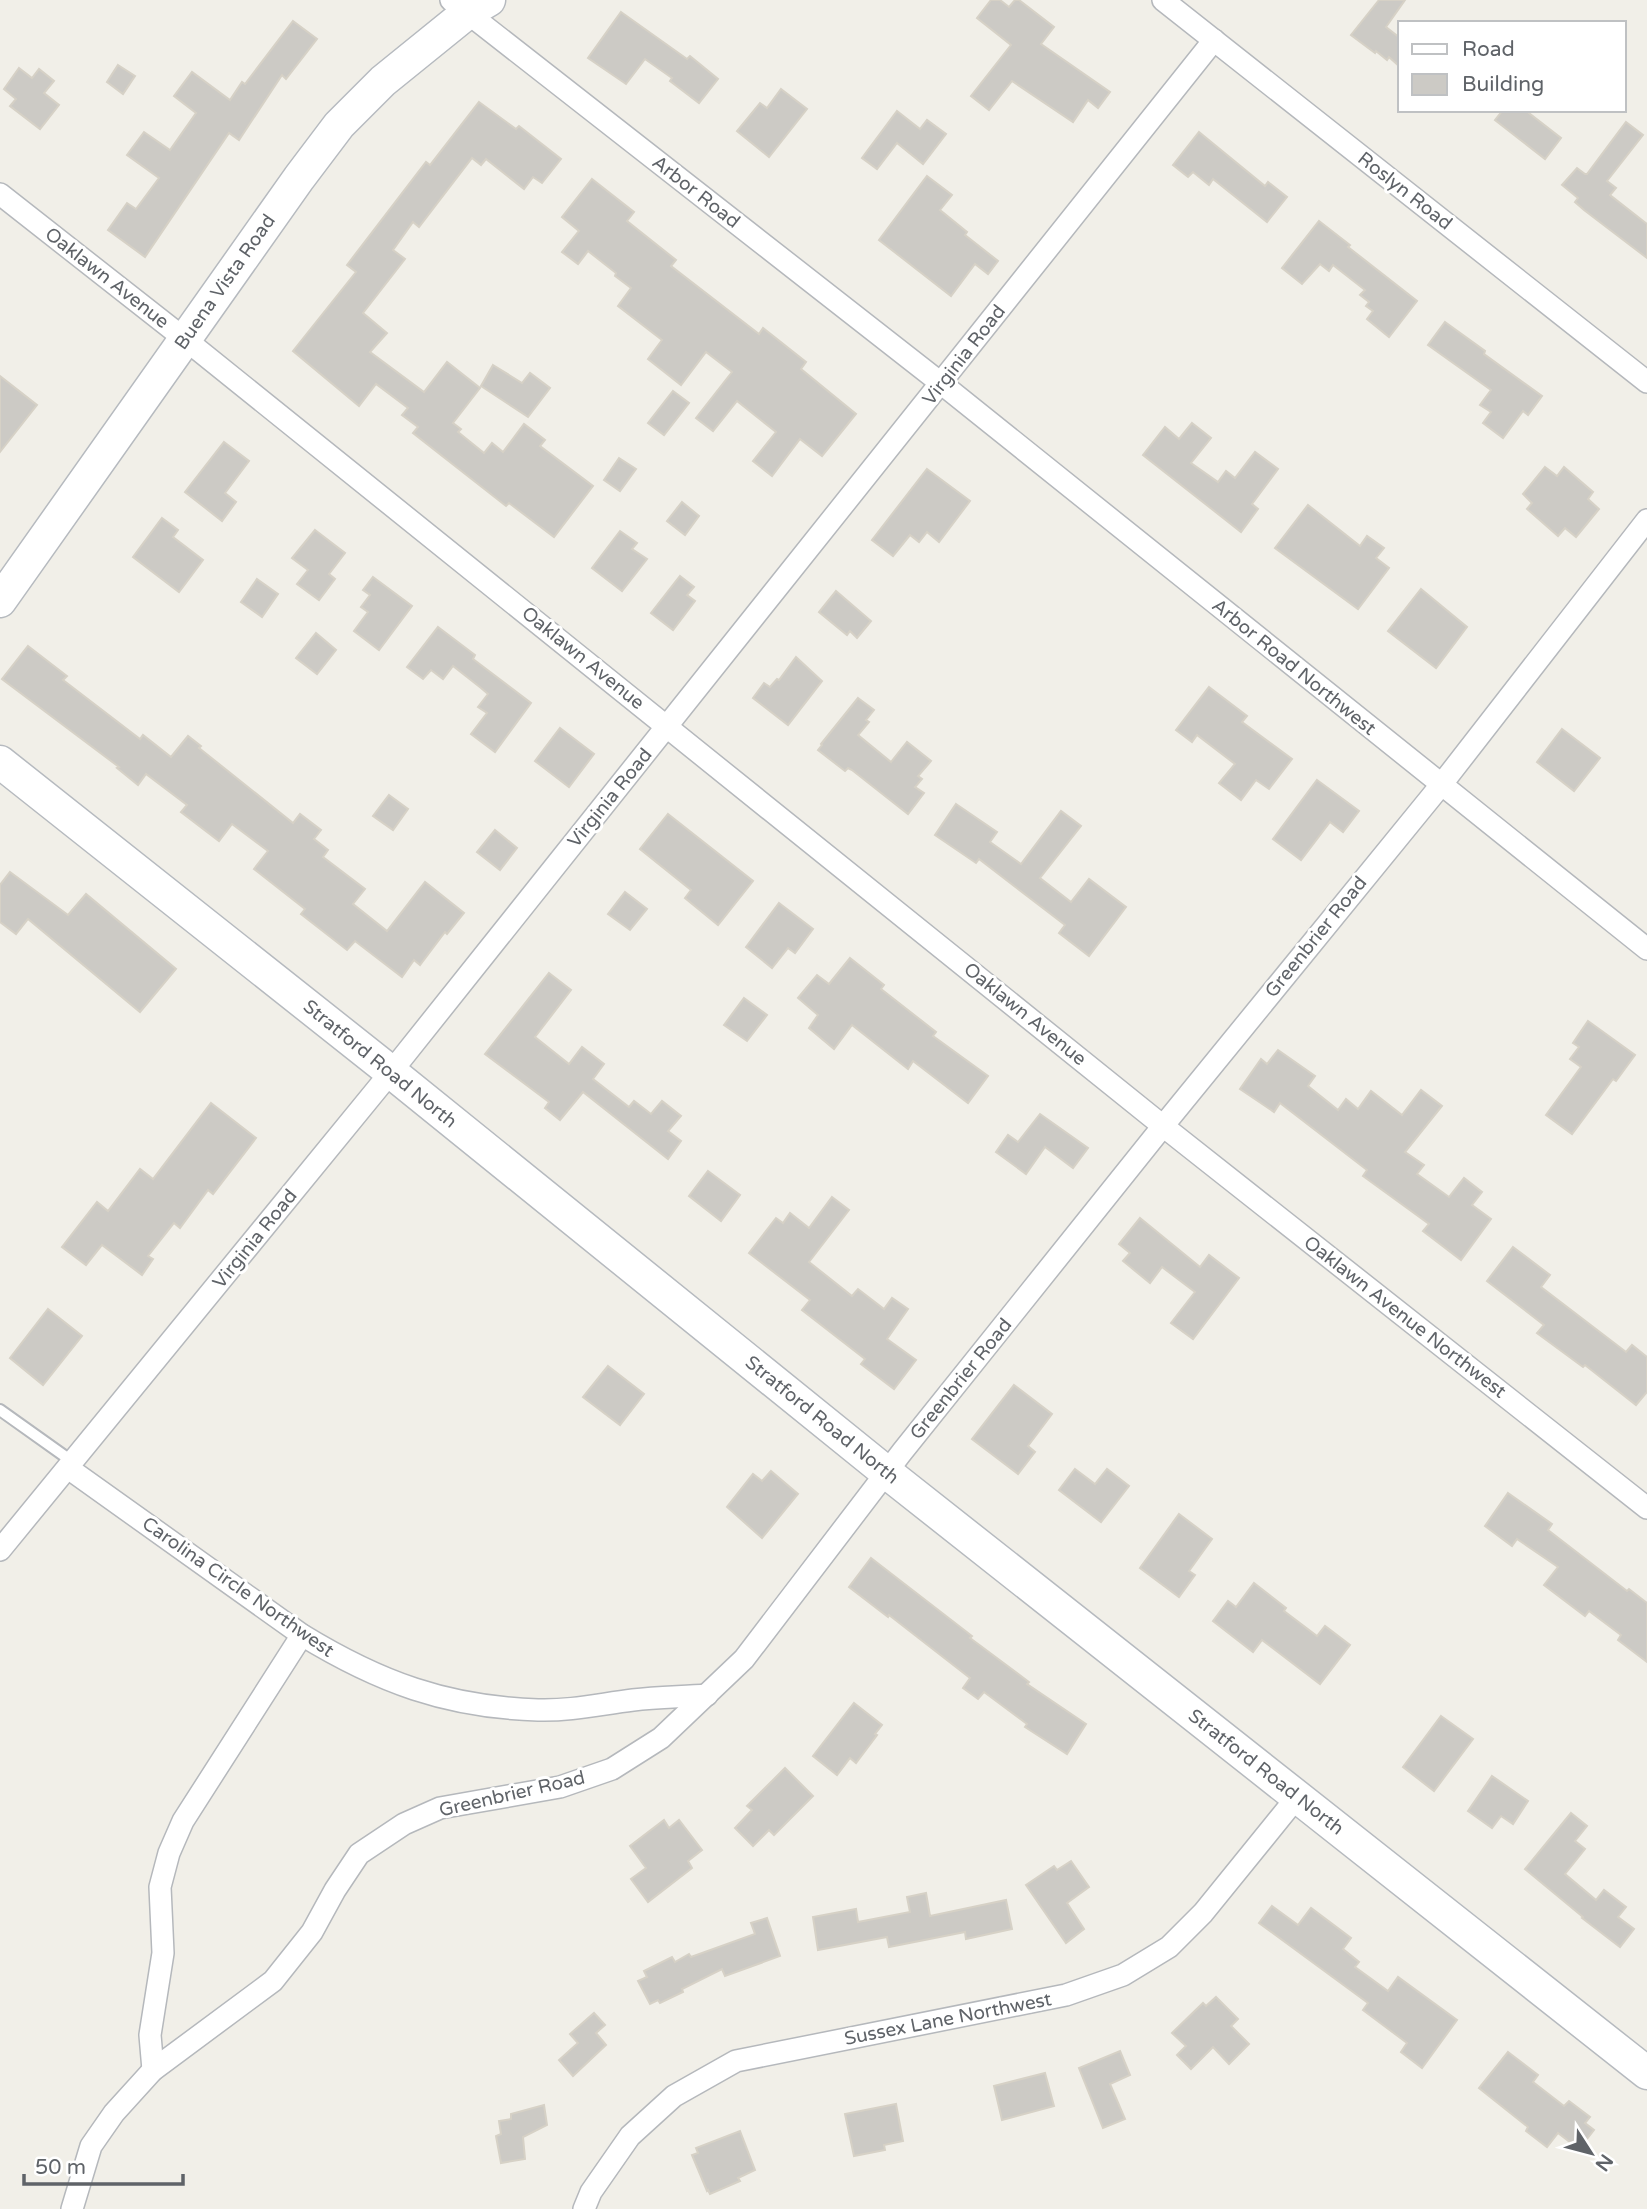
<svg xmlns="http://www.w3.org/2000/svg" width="1647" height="2209" viewBox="0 0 1647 2209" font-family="'Varela Round',sans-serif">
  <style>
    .building { fill: #cccac5; stroke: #d6d1c6; stroke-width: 2 }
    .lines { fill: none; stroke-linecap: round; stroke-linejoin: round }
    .lane-casing { stroke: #b5b8bc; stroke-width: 14 }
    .street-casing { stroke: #b5b8bc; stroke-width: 24 }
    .secondary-casing { stroke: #b6babf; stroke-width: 35 }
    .lane { stroke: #fff; stroke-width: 10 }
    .street { stroke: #fff; stroke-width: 21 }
    .secondary { stroke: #fff; stroke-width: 32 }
    .labels { text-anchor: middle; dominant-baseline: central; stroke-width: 6; stroke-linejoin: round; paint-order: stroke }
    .street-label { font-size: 19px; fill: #5f6368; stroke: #fff }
  </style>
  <rect width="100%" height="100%" fill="#f1efe8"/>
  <g class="building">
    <path d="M991,0H1000L1009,7L1015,0H1019L1054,27L1041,44L1110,92L1098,108L1088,100L1073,122L1012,81L989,110L971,96L1011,45L977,18Z"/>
    <path d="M1379,0H1405L1386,27L1400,38V67L1389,57L1387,60L1376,51L1375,53L1351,35Z"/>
    <path d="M621,12L687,59L690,56L718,79L699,103L670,81L672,78L645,59L626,84L588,58Z"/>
    <path d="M293,21L317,39L286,79L282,75L239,140L229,133L145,257L108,230L127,203L136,209L159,178L127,155L144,132L170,150L196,113L174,96L192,72L230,100L242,82L245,84Z"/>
    <path d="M118,65L135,76L123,94L107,82Z"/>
    <path d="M19,68L32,78L39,69L54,81L44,93L59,105L40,129L10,106L16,99L4,89Z"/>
    <path d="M781,89L807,109L769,157L737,131L760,103L767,108Z"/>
    <path d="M479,102L516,129L519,126L561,159L542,183L533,177L524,189L486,159L481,165L472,158L419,227L413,222L393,250L405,259L363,313L387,333L370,352L424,392L447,362L480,388L453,423L461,429L458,432L484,453L492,443L503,452L524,424L545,440L540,446L593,486L554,537L509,503L506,506L413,433L418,427L402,415L408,408L376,384L359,406L293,351L356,272L347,265L426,162L430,165Z"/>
    <path d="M1503,110H1525L1561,138L1545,159L1495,120Z"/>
    <path d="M897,111L920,129L927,120L946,134L923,164L897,143L877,169L862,158Z"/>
    <path d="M1626,122L1643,135L1607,181L1616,188L1610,195L1647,224V258L1584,210L1575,202L1578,198L1562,185L1577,168L1585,174H1587Z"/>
    <path d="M1199,132L1265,186L1268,182L1287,197L1267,222L1213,179L1209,185L1193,172L1188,177L1173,165Z"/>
    <path d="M927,176L952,195L940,210L967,232L965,235L998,261L988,274L975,264L951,296L879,240Z"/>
    <path d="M592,179L634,212L627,221L676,260L671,266L759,334L763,328L806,362L801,369L856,414L822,456L800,439L772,476L753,461L776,432L737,401L713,431L696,418L732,372L706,352L681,385L648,359L662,340L618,306L631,288L615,276L616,273L588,251L578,264L562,252L579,231L562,217Z"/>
    <path d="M1319,221L1350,245L1348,247L1417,301L1389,337L1367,319L1373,311L1366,306L1369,302L1360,295L1365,290L1333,265L1329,271L1320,264L1302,284L1282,268Z"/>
    <path d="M1445,322L1485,351L1484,354L1542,396L1528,415L1523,411L1503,438L1483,423L1491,412L1480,405L1491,390L1428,345Z"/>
    <path d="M493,365L522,383L530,373L550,388L528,417L481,386Z"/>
    <path d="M0,376L37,405L0,452Z"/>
    <path d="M673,391L689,403L664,435L648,423Z"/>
    <path d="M1192,423L1211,438L1191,463L1218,482L1226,471L1235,478L1255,452L1278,469L1252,504L1258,509L1241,532L1143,455L1165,427L1179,439Z"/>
    <path d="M224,442L249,461L225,493L236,502L222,521L185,492Z"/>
    <path d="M619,458L636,469L620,491L604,480Z"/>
    <path d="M1545,467L1557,476L1564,467L1593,492L1588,499L1599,509L1576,537L1565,528L1558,536L1527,509L1532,503L1523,494Z"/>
    <path d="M927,469L970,501L939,542L927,532L919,542L910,535L893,556L872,540Z"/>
    <path d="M682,502L699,516L685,535L667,521Z"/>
    <path d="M1308,505L1360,546L1367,536L1384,548L1376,558L1389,568L1358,609L1275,548Z"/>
    <path d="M162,518L178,530L173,537L203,560L179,592L133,557Z"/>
    <path d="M315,530L345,553L329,574L335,579L319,600L297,584L308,570L292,558Z"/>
    <path d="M620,531L637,543L632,549L647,559L622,591L592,568Z"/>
    <path d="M680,576L694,587L687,595L695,601L673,630L651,613Z"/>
    <path d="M373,577L412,606L379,650L354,631L368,612L361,607L370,595L363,590Z"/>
    <path d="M257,579L278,594L262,617L241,602Z"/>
    <path d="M1421,589L1467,627L1436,668L1388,631Z"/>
    <path d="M836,591L871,621L857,638L850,631L847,635L819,612Z"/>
    <path d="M438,627L475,655L473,659L531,703L495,752L471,734L487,713L478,707L488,694L481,688L453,666L443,679L431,670L423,679L407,667Z"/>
    <path d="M316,633L336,650L317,674L296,658Z"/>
    <path d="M28,646L67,676L63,680L140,739L143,735L171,757L188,736L201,746L199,748L293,823L300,814L321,830L314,839L328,850L323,857L365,889L353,904L387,931L425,882L464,913L447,934L445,932L420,965L414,960L402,977L355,941L347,950L301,914L305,909L254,869L268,851L232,824L219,841L181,812L187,805L146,774L138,785L117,768L119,767L2,679Z"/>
    <path d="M796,657L822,681L788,725L753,698L764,683L770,687L777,679L779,680Z"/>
    <path d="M1209,687L1247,716L1242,722L1292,759L1269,789L1256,780L1241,800L1219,783L1235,764L1197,735L1192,742L1176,730Z"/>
    <path d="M858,698L874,710L866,720L869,722L858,735L891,762L907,742L931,761L918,776L922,779L915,787L924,793L908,814L852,770L848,768L845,771L818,750L822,745L821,744Z"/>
    <path d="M560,728L594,754L569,787L535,761Z"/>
    <path d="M1562,729L1600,758L1574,791L1537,762Z"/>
    <path d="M1317,780L1359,811L1343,832L1330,822L1301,860L1273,839Z"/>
    <path d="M389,795L408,809L393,830L373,816Z"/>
    <path d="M956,804L997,832L990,842L1021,864L1061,811L1081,826L1040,878L1071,902L1089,879L1126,907L1089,956L1059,933L1065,925L979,859L976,863L935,835Z"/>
    <path d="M668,814L753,881L718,925L685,898L691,890L640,849Z"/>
    <path d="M495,830L517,848L500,870L477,852Z"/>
    <path d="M10,872L68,915L86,894L176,969L140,1012L28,919L16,934L0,922V885Z"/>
    <path d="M625,892L647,909L630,930L608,914Z"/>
    <path d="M779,903L813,929L795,953L788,948L772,968L746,947Z"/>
    <path d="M850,958L884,985L881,989L936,1032L933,1036L988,1076L968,1103L913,1061L908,1069L852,1025L834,1049L809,1028L818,1015L798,998L817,975L829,984Z"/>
    <path d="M549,973L571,990L535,1037L569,1064L582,1047L604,1064L593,1079L629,1107L634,1101L651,1114L662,1101L681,1116L668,1131L681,1141L668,1159L583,1092L560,1120L545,1108L549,1102L485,1054Z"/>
    <path d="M744,998L767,1015L747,1041L724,1025Z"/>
    <path d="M1588,1021L1635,1055L1616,1081L1613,1079L1572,1134L1546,1115L1581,1067L1570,1059L1579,1047L1573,1043Z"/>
    <path d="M1278,1050L1315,1076L1308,1086L1338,1110L1346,1099L1358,1109L1371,1091L1402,1115L1421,1090L1442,1106L1405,1152L1424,1165L1417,1174L1449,1197L1464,1178L1482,1192L1472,1205L1491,1219L1461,1260L1423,1231L1429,1224L1363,1176L1367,1170L1280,1103L1274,1112L1240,1089L1261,1059L1267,1064Z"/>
    <path d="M211,1103L256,1138L213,1194L208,1190L180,1228L174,1223L148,1256L153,1259L142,1275L102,1245L86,1265L62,1247L97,1202L108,1211L140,1169L153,1179Z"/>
    <path d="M1040,1114L1088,1148L1073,1168L1045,1147L1026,1174L996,1152L1008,1135L1018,1142Z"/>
    <path d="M708,1171L740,1195L721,1221L689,1196Z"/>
    <path d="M832,1197L849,1210L809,1262L852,1296L858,1289L884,1309L892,1298L908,1309L887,1339L916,1360L894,1389L861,1364L865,1359L802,1310L810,1300L749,1253L776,1218L783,1223L790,1213L809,1228Z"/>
    <path d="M1140,1218L1200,1267L1209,1255L1239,1278L1193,1339L1171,1323L1195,1292L1162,1267L1150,1283L1123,1261L1130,1253L1119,1244Z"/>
    <path d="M1513,1247L1550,1275L1541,1287L1626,1352L1632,1345L1647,1357V1392L1636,1405L1585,1365L1583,1367L1537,1333L1544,1325L1487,1281Z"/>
    <path d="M48,1309L82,1336L43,1385L10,1358Z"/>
    <path d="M608,1366L644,1394L620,1425L583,1397Z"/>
    <path d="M1014,1385L1052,1414L1028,1446L1035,1452L1018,1474L972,1439Z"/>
    <path d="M1075,1469L1095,1484L1107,1469L1129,1486L1101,1522L1059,1490Z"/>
    <path d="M771,1471L798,1494L762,1538L727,1507L753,1474L762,1481Z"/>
    <path d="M1508,1493L1552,1524L1548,1530L1627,1591L1629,1589L1647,1603V1662L1618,1640L1621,1635L1589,1611L1585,1616L1544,1585L1558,1567L1517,1539L1512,1546L1485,1526Z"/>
    <path d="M1179,1514L1212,1539L1189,1571L1195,1575L1179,1597L1140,1568Z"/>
    <path d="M871,1558L972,1636L970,1638L1029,1682L1027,1684L1086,1724L1067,1754L1025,1727L1027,1724L984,1692L978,1699L963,1688L970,1678L889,1615L888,1617L849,1587Z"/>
    <path d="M1254,1583L1286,1608L1284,1611L1317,1636L1325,1626L1350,1645L1320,1684L1262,1640L1253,1652L1213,1621L1228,1601L1236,1607Z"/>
    <path d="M854,1703L882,1725L875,1734L877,1735L856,1763L850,1758L837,1775L813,1756Z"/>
    <path d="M1441,1716L1473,1739L1434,1791L1403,1767Z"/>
    <path d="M785,1768L813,1796L774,1835L769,1830L753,1846L735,1828L752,1810L747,1806Z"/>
    <path d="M1492,1776L1528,1801L1513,1824L1501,1816L1492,1828L1468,1811Z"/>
    <path d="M1571,1813L1587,1826L1575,1841L1585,1849L1565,1874L1596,1900L1604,1890L1626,1907L1618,1917L1634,1929L1620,1947L1582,1918L1583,1917L1525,1869Z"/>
    <path d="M664,1820L669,1828L679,1820L702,1850L688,1861L692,1868L648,1902L631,1879L646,1868L630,1846Z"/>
    <path d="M1071,1861L1089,1887L1067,1903L1084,1929L1066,1943L1026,1885L1054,1866L1057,1870Z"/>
    <path d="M926,1893L930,1916L1006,1900L1012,1929L966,1939L965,1932L889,1947L887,1937L818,1950L813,1917L856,1909L858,1922L910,1912L907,1897Z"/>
    <path d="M1272,1906L1298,1925L1311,1908L1351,1938L1343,1949L1359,1962L1355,1967L1388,1991L1398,1977L1457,2020L1422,2068L1401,2052L1407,2043L1363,2010L1368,2003L1259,1923Z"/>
    <path d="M767,1918L780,1956L725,1976L722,1969L682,1989L683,1992L660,2003L658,2000L650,2004L638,1981L647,1977L644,1971L672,1957L675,1962L689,1954L691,1957L755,1934L751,1923Z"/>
    <path d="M1216,1997L1238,2019L1231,2026L1249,2044L1229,2064L1213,2047L1191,2069L1177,2055L1186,2046L1172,2033L1203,2003L1206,2006Z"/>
    <path d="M594,2013L605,2025L596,2033L606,2045L573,2076L559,2060L578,2043L570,2034Z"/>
    <path d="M1120,2051L1130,2075L1110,2084L1125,2119L1103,2128L1079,2068Z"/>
    <path d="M1508,2052L1538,2075L1533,2082L1564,2106L1569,2101L1590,2117L1585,2123L1594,2130L1579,2149L1558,2133L1547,2147L1526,2131L1528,2127L1479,2088Z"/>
    <path d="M1045,2073L1054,2106L1002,2120L994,2086Z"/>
    <path d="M896,2104L903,2141L884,2145L885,2150L854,2156L845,2114Z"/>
    <path d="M544,2105L547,2125L523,2137L525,2159L501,2163L496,2136L501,2134L499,2121L511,2119V2114Z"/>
    <path d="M740,2131L755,2170L738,2178L740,2181L710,2194L708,2190L707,2191L692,2155L698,2153L696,2148Z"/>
  </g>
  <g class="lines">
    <g class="lane-casing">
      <path id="lane" d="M0,1410L73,1462"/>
    </g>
    <g class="street-casing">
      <g id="street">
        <path d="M451,0L942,384L1647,949"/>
        <path d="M1163,0L1647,382"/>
        <path d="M0,194L186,340L1163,1126L1647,1508"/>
        <path d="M68,1468L302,1635C379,1682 446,1707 538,1710C571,1711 600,1704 633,1700C658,1697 683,1697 707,1695"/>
        <path d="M0,1550L391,1072L1214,40"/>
        <path d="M153,2070L150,2035L163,1953L160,1887L169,1853L183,1821L302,1635"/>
        <path d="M72,2209L91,2146L114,2113L153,2070L273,1981L312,1932L335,1890L359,1854L404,1824L440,1808L560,1787L612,1769L661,1738L744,1659L902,1452L1163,1126L1441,785L1647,520"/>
        <path d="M584,2209L591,2192L630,2136L674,2096L736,2061L1066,1995L1123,1975L1169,1947L1203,1913L1297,1797"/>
      </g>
    </g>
    <g class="secondary-casing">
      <g id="secondary">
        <path d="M0,601L299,178L339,125L383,81L467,13L489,0"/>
        <path d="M0,762L391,1072L886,1472L1647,2073"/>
      </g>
    </g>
    <use href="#lane" class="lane"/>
    <use href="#street" class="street"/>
    <use href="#secondary" class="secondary"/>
  </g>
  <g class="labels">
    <g class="street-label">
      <text transform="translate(1405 191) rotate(38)">Roslyn Road</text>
      <text transform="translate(696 192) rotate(38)">Arbor Road</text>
      <text transform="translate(107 278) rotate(38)">Oaklawn Avenue</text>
      <text transform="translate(225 282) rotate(-55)">Buena Vista Road</text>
      <text transform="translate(964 355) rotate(-52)">Virginia Road</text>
      <text transform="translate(583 658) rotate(39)">Oaklawn Avenue</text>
      <text transform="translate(1294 667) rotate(39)">Arbor Road Northwest</text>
      <text transform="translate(610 798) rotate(-51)">Virginia Road</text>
      <text transform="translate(1316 937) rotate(-51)">Greenbrier Road</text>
      <text transform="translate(1025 1014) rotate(39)">Oaklawn Avenue</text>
      <text transform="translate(380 1064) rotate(39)">Stratford Road North</text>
      <text transform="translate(255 1239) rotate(-51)">Virginia Road</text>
      <text transform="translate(1405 1317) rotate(38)">Oaklawn Avenue Northwest</text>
      <text transform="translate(961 1379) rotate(-51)">Greenbrier Road</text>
      <text transform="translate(822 1420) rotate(39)">Stratford Road North</text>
      <text transform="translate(238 1587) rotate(35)">Carolina Circle Northwest</text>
      <text transform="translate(1266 1772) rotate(38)">Stratford Road North</text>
      <text transform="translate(512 1794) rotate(-13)">Greenbrier Road</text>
      <text transform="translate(948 2019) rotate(-11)">Sussex Lane Northwest</text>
    </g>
  </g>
  <rect x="1398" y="21" width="228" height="91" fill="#ffffff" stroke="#bfc1c3" stroke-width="2"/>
  <rect x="1412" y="44" width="35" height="10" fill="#ffffff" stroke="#bfc1c3" stroke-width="2"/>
  <text x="1462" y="56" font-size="21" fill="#5f6368">Road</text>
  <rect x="1412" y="74" width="35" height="21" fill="#cccac5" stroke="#bfc1c3" stroke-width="2"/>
  <text x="1462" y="91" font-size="21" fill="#5f6368">Building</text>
  <g transform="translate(1591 2153) rotate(126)" stroke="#ffffff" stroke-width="5" paint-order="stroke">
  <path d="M0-5L12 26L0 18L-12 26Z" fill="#5f6368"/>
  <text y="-10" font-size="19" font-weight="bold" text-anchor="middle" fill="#5f6368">N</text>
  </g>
  <path d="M24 2174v10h159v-10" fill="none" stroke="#5f6368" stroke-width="3.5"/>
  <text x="35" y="2174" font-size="21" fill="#5f6368" stroke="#ffffff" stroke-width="5" paint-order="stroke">50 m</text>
</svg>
